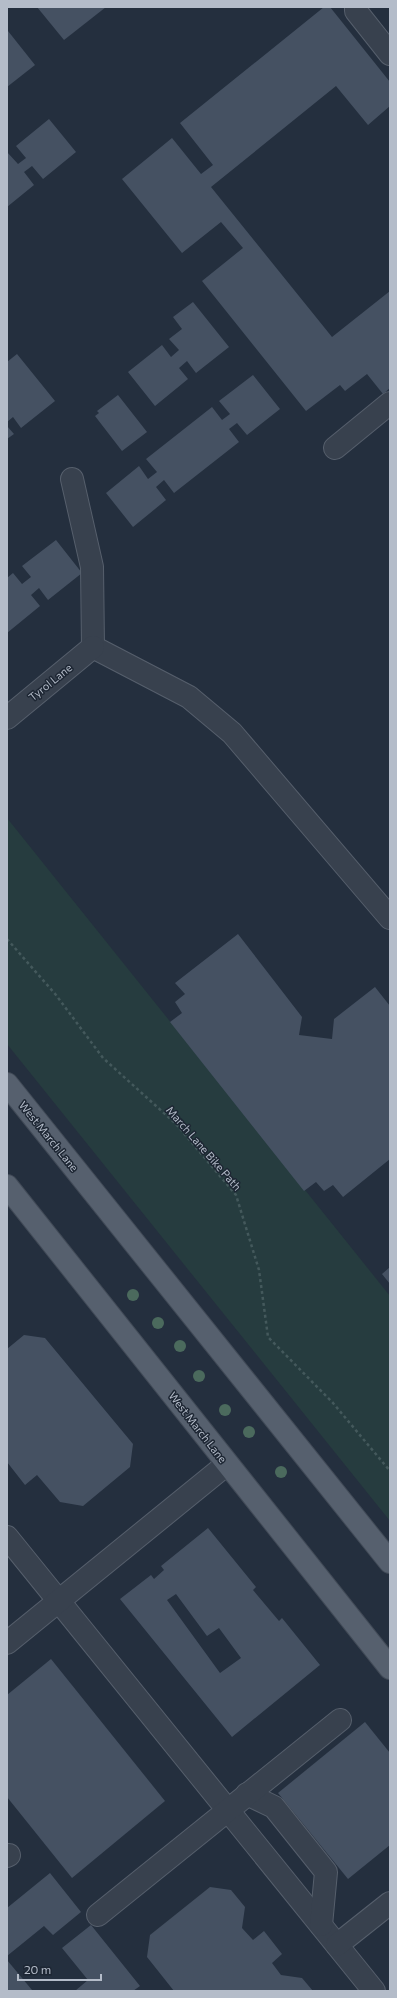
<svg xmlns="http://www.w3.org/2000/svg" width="397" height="1998" viewBox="0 0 397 1998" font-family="Commissioner,sans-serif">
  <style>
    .green { fill: #263c3f }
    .building { fill: #455162; fill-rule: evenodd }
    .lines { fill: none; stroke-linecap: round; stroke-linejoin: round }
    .minor-casing { stroke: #565f6c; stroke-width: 24 }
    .major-casing { stroke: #414a57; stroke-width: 24 }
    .path { stroke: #44595c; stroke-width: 2.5; stroke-dasharray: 3 3; stroke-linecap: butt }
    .minor { stroke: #38414e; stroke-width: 22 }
    .major { stroke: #56606e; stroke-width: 22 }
    .tree { fill: #4b6a5d }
    .labels { text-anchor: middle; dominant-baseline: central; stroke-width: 3; stroke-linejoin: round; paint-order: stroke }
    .street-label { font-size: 11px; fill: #b4bcc9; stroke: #1d2633 }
  </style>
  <rect width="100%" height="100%" fill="#242f3e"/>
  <path class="green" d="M7,818L390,1296V1521L7,1044Z"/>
  <g class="building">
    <path d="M37,7H106L64,40Z"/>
    <path d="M324,7H330L390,82V106L368,125L336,86L211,187L332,337L390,291V388L383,394L367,374L345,391L340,385L306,411L202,281L243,248L221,222L182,253L122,179L172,138L201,174L213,165L180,123Z"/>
    <path d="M8,31L35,65L7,87V32Z"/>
    <path d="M49,119L76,152L43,179L32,166L24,172L34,185L7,207V152L18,164L26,158L16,146Z"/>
    <path d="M193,302L229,347L196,373L187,361L179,368L188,379L155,406L128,372L162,345L171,357L179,350L169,339L182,329L173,317Z"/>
    <path d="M17,354L55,401L21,428L13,417L7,422V362Z"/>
    <path d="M253,375L280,409L247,435L237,423L229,429L239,442L174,493L164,480L156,487L166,500L133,527L106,493L139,466L148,479L157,472L146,459L212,407L222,420L230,414L219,401Z"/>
    <path d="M118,395L147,432L122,451L95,416L99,413L97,411Z"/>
    <path d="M7,426L14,434L7,439Z"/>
    <path d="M56,540L82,573L48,600L39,588L31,595L40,606L7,633V578L13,573L22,584L31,577L22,566Z"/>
    <path d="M238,934L302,1017L299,1035L332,1039L334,1019L375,987L390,1006V1159L343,1197L333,1185L324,1191L316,1182L304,1191L170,1022L182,1013L175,1002L185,994L175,983Z"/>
    <path d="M390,1267V1284L382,1274Z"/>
    <path d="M24,1335L45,1338L133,1444L130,1467L83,1506L60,1502L37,1475L25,1485L7,1462V1349Z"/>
    <path d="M208,1528L256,1587L253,1590L279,1621L282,1618L320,1665L232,1737L120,1599L151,1575L154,1579L164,1570L161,1566ZM176,1594L207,1636L219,1628L241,1658L220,1673L167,1600Z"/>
    <path d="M51,1659L165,1801L72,1878L7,1797V1695Z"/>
    <path d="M365,1722L390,1753V1845L348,1879L278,1793Z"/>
    <path d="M50,1873L81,1912L53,1935L44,1926L7,1956V1908Z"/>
    <path d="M210,1887L231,1890L245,1907L242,1928L253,1940L264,1931L282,1954L272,1963L281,1975L302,1978L313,1991H174L147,1957L150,1935Z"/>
    <path d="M91,1925L140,1986L133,1991H75L88,1980L62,1948Z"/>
    <path d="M7,1960L32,1990L30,1991H7Z"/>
  </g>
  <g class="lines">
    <g class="minor-casing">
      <g id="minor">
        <path d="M356,7V11L390,54"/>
        <path d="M335,448L390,403"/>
        <path d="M72,479L92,567L93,647"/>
        <path d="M93,647L189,697L232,733L390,918"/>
        <path d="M7,718L93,647"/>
        <path d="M7,1537L374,1991"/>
        <path d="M7,1643L227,1464"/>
        <path d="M247,1794L274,1807L326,1872L321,1925"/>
        <path d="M7,1856L9,1855"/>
        <path d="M98,1915L340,1720"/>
        <path d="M337,1945L390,1903"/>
      </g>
    </g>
    <g class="major-casing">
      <g id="major">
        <path d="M7,1084L390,1562"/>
        <path d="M7,1186L390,1668"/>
      </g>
    </g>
    <path class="path" d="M7,939L56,995L103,1058L176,1124L236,1195L259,1270L268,1337L333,1403L390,1471"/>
    <use href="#minor" class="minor"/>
    <use href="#major" class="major"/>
  </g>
  <g class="tree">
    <circle cx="133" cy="1295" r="6"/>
    <circle cx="158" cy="1323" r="6"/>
    <circle cx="180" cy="1346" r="6"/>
    <circle cx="199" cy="1376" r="6"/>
    <circle cx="225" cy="1410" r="6"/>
    <circle cx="249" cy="1432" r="6"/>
    <circle cx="281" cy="1472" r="6"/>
  </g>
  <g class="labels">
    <g class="street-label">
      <text transform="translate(50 682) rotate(-39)">Tyrol Lane</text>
      <text transform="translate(49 1136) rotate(51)">West March Lane</text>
      <text transform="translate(204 1148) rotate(49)">March Lane Bike Path</text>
      <text transform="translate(198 1427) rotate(52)">West March Lane</text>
    </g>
  </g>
  <rect width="397" height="1998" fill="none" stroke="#b4bcc9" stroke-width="16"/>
  <path d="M18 1974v6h83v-6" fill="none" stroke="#b4bcc9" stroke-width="2"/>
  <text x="24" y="1974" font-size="12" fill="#b4bcc9" stroke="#1d2633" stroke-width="3" paint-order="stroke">20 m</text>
</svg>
